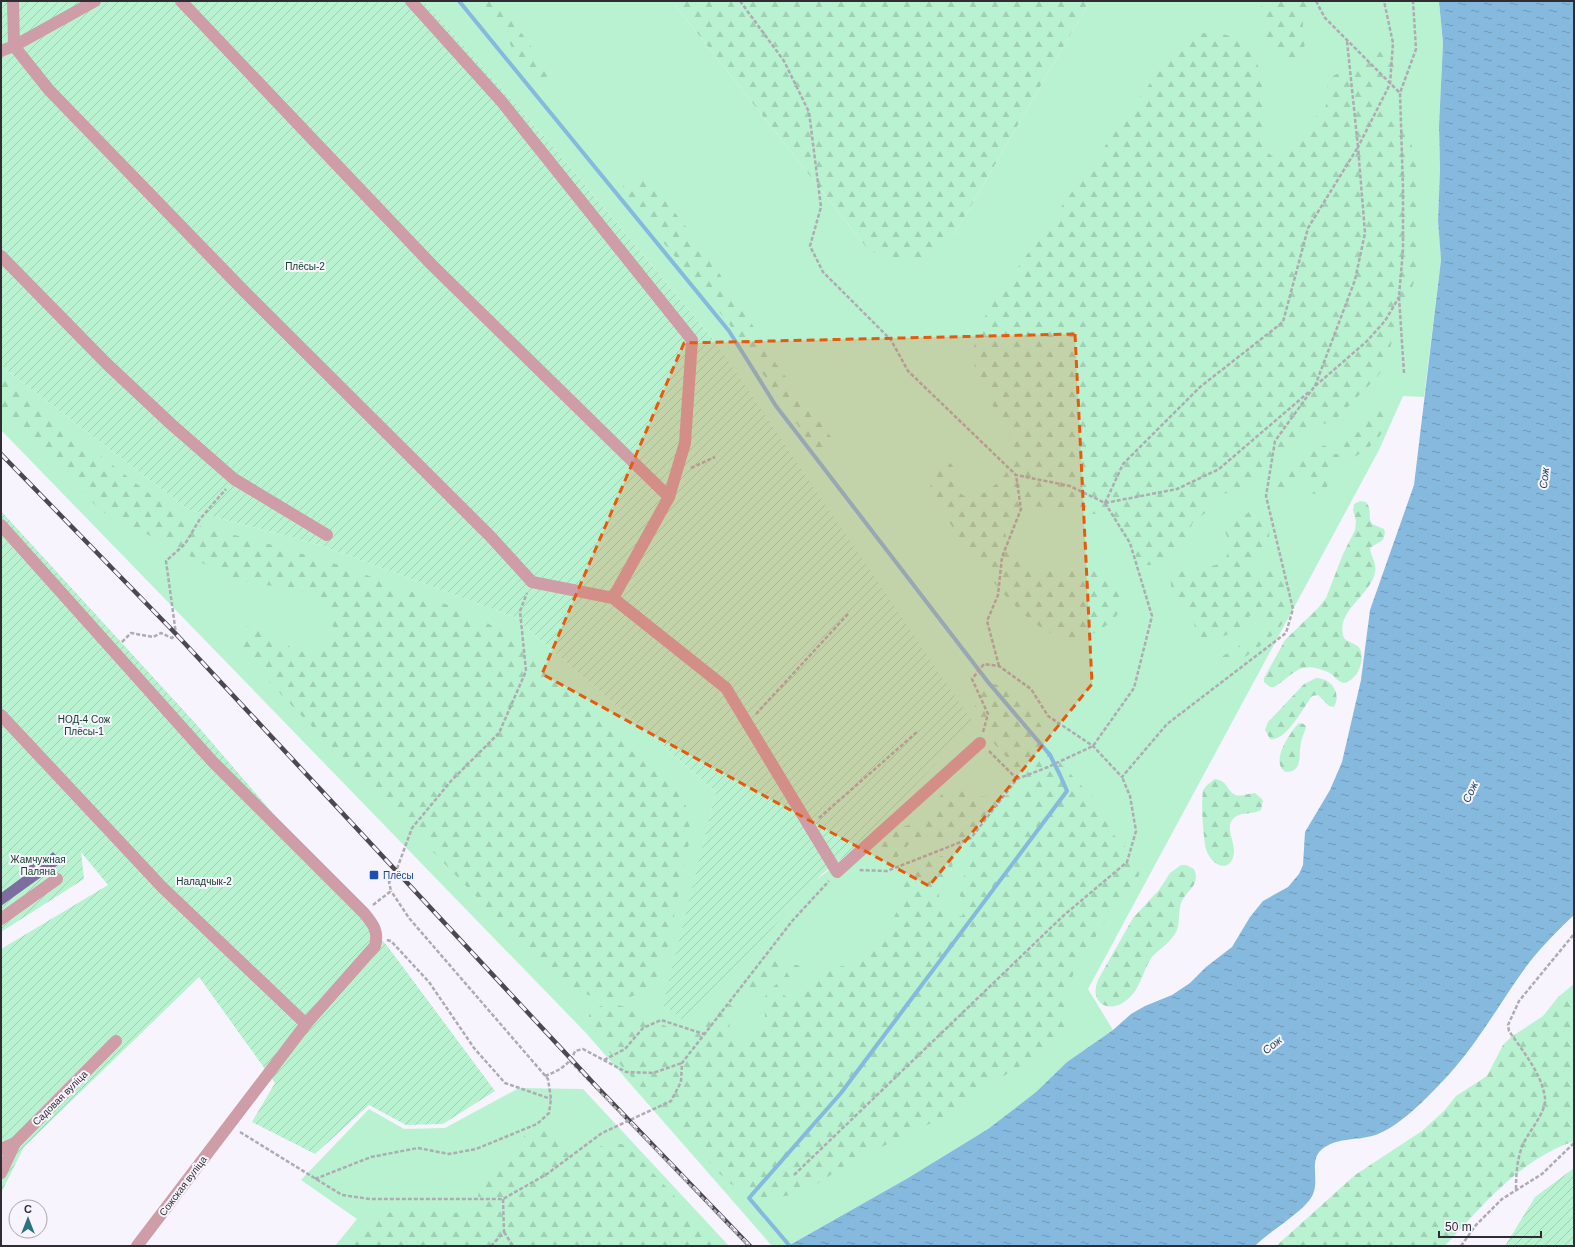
<svg xmlns="http://www.w3.org/2000/svg" width="1575" height="1247" viewBox="0 0 1575 1247" font-family="Arial,sans-serif">
  <style>
    .grass { fill: #b9f2d1 }
    .forest { fill: url(#forest-firs) }
    .garden { fill: url(#garden-furrows) }
    .water { fill: url(#water-ripples) }
    .lines { fill: none; stroke-linecap: round; stroke-linejoin: round }
    .stream { stroke: #86b9de; stroke-width: 4 }
    .building { fill: #7d6e9f }
    .path { stroke: #aeabb3; stroke-width: 2.5; stroke-dasharray: 4 2; stroke-linecap: butt }
    .minor { stroke: #cf9da7; stroke-width: 12 }
    .rail-casing { stroke: #4b494f; stroke-width: 4.5 }
    .rail { stroke: #f7f4fd; stroke-width: 3; stroke-dasharray: 9; stroke-linecap: butt }
    .path-bridge { stroke: #aeabb3; stroke-width: 2.5; stroke-dasharray: 4 2; stroke-linecap: butt }
    .marked { fill: #e8590c; fill-opacity: 0.2; stroke: #e8590c; stroke-width: 3; stroke-dasharray: 8 5; stroke-linejoin: round }
    .transit-dot { fill: #1a4fb4; stroke: #f7f4fd; stroke-width: 1.5 }
    .labels { text-anchor: middle; dominant-baseline: central; stroke-width: 4; stroke-linejoin: round; paint-order: stroke }
    .park-label { font-size: 10px; fill: #14412b; stroke: #f7f4fd }
    .transit-label { font-size: 10px; fill: #164399; stroke: #f7f4fd; text-anchor: start }
    .street-label { font-size: 10px; fill: #2f2d33; stroke: #f7f4fd }
    .water-label { font-size: 11px; font-style: italic; fill: #163e58; stroke: #f7f4fd }
  </style>
  <defs>
    <pattern id="forest-firs" width="22" height="20" patternUnits="userSpaceOnUse"><rect width="22" height="20" fill="#b9f2d1"/><path d="M5 1l3.5 6h-7zM16 11l3.5 6h-7z" fill="#9fd0b4"/></pattern>
    <pattern id="garden-furrows" width="10" height="10" patternUnits="userSpaceOnUse"><rect width="10" height="10" fill="#b9f2d1"/><path d="M-1 1l2-2M0 10L10 0M9 11l2-2" fill="none" stroke="#9fd0b4"/></pattern>
    <pattern id="water-ripples" width="26" height="14" patternUnits="userSpaceOnUse"><rect width="26" height="14" fill="#86b9de"/><path d="M2 4q2-2 4 0t4 0M15 11q2-2 4 0t4 0" fill="none" stroke="#6e97b5"/></pattern>
  </defs>
  <rect width="100%" height="100%" fill="#f7f4fd"/>
  <g class="grass">
    <path d="M424,1H672L866,247L954,235L1090,1H1439L1443,43L1439,126L1440,169L1438,221L1441,260L1424,397L1403,396L1379,450L1088,989L1113,1030L1067,1062L1036,1092L988,1129L908,1178L788,1246H772L586,1033L1,430V366L189,510L320,545L514,617L716,792L664,1005L853,850L714,340L556,150Z"/>
    <path d="M519,1088L583,1089L729,1246H335L357,1219L301,1180L369,1109L404,1129L445,1128Z"/>
  </g>
  <g class="forest">
    <path d="M483,1H498L542,61C548,70 551,82 537,83L526,73L505,35Z"/>
    <path d="M672,1H1090L954,235C929,265 898,271 866,247Z"/>
    <path d="M1264,1H1321C1316,6 1309,9 1305,16C1298,29 1313,54 1296,60C1274,69 1252,17 1264,1Z"/>
    <path d="M1204,33C1254,31 1262,63 1264,105C1265,119 1267,133 1267,148L1268,153L1276,159C1284,159 1303,143 1307,136C1310,130 1310,124 1314,119C1318,114 1324,111 1326,105C1330,96 1324,86 1331,78C1337,71 1346,73 1354,70C1365,65 1382,37 1397,61C1397,78 1374,81 1375,99C1375,117 1396,118 1405,131C1413,144 1417,161 1420,175V263L1411,291L1396,323L1387,362L1382,370L1377,377L1337,418L1296,437L1288,444L1256,481L1237,490L1217,496L1208,511L1193,522L1186,539L1163,560L1151,565H1145L1140,563C1131,551 1131,534 1119,523C1107,512 1094,515 1080,513C1059,510 1020,496 1006,521C1003,528 1005,537 1010,544C1017,553 1027,565 1039,568C1064,576 1090,558 1110,580C1115,586 1120,591 1121,598C1123,613 1112,622 1101,629C1087,639 1064,640 1049,632C1009,612 960,539 935,501C929,488 928,476 938,464L950,463C961,472 950,490 965,496C973,499 985,493 991,488C1045,447 980,408 974,362C971,337 986,314 998,295L1166,61C1177,48 1187,38 1204,33Z"/>
    <path d="M635,177L647,179L652,183L703,249L743,309L774,361L831,437L832,444L830,449C822,452 818,451 812,446L729,324L626,196C620,186 624,180 635,177Z"/>
    <path d="M1,378L165,506L202,527L259,541L339,565L459,609L486,622L512,639L656,762L671,777L683,796L689,818L690,838L666,956C661,967 657,981 647,988C618,1010 583,996 556,979L243,655C238,643 237,637 245,627C271,624 288,657 315,652C323,651 327,646 330,639C336,625 331,608 318,599C298,585 257,587 233,578C211,570 192,556 171,546C147,533 122,525 100,510L1,409Z"/>
    <path d="M1379,409L1385,410L1387,413C1390,430 1370,449 1356,456C1349,460 1340,461 1335,468C1328,478 1330,499 1310,493L1308,487L1311,478L1310,475L1303,474L1295,480L1286,496H1278L1275,494C1272,474 1292,470 1304,460C1310,455 1313,448 1320,445L1326,446L1332,454H1338L1343,444L1357,433L1371,414Z"/>
    <path d="M1360,501L1366,502C1373,511 1367,516 1372,524L1384,529L1385,533L1383,540L1370,548C1371,557 1377,563 1375,572C1371,596 1334,611 1344,638C1348,643 1357,643 1360,649C1366,661 1356,682 1343,683C1337,681 1334,675 1328,672C1299,659 1294,675 1274,687H1270L1264,682V678L1285,640L1318,608L1326,598L1343,554L1355,530L1356,521L1353,510L1354,504Z"/>
    <path d="M1258,507C1271,514 1273,542 1263,553C1260,558 1254,557 1251,562L1252,571L1257,577C1264,577 1267,566 1276,569C1282,571 1284,579 1284,585C1286,594 1289,609 1286,618C1281,632 1237,667 1224,666L1219,661L1221,657L1268,628C1272,617 1260,610 1251,615C1248,617 1246,622 1243,625C1233,634 1217,640 1203,639L1196,632L1191,610L1172,596L1170,574L1176,568C1195,565 1231,575 1229,542C1228,536 1223,531 1224,525C1229,518 1234,520 1241,517C1248,515 1250,508 1258,507Z"/>
    <path d="M1316,678C1331,678 1342,693 1334,707L1329,706L1318,695L1312,696C1303,708 1286,742 1270,739L1265,730L1268,722L1304,684Z"/>
    <path d="M992,684L1004,685L1009,688L1040,724L1062,765L1092,797L1104,815L1114,835L1137,859L1140,865V873L1133,888L1110,913L1074,972L1069,986V1010L1066,1022L1060,1035L1039,1055L990,1084L940,1119L850,1162L814,1186L797,1194L779,1197H762L744,1192L731,1184L719,1173L596,1038L588,1025L589,1015C611,986 659,1026 683,1034C689,1036 696,1035 700,1031C709,1022 707,1002 724,1002C729,1002 731,1004 733,1009C732,1016 728,1023 730,1030C734,1045 754,1046 762,1034C769,1023 763,1013 764,1001C765,990 776,986 783,978C787,974 787,969 791,965H798L801,968C799,979 785,983 784,995L788,999L797,995L814,973L825,968L839,967L849,964L858,957L882,945L889,936L894,917L902,902L900,880L905,871L909,869L941,856L951,859C960,879 924,884 946,914L956,917L962,916L965,909L960,895L961,882L973,859C969,841 928,832 913,841C905,846 901,855 893,861H882L879,858L877,850C882,837 896,828 909,825C915,823 921,824 927,820C937,812 935,793 950,789C960,787 969,794 979,796C990,798 1008,798 1017,790C1039,773 967,734 976,701C978,693 984,688 992,684Z"/>
    <path d="M1299,723L1304,724L1306,727C1305,732 1302,737 1301,742C1298,753 1304,772 1286,772C1269,763 1290,732 1299,723Z"/>
    <path d="M1215,779C1229,781 1226,791 1236,795C1241,797 1249,793 1255,793L1263,800L1261,810C1253,815 1240,811 1233,819C1225,828 1235,842 1234,852C1232,875 1209,867 1205,845C1203,828 1201,807 1203,790L1207,785Z"/>
    <path d="M1181,865H1186L1194,869C1201,886 1186,890 1181,903C1178,912 1180,922 1177,930C1172,942 1160,948 1152,957C1143,970 1141,988 1128,999C1109,1016 1087,1002 1099,978L1133,918L1159,890L1170,873Z"/>
    <path d="M775,949L781,950L783,956C779,968 764,995 748,991L746,986L748,981L770,952Z"/>
    <path d="M1574,984V1141C1518,1161 1484,1204 1445,1246H1276L1355,1175L1422,1131L1444,1111L1456,1096L1487,1076L1503,1045L1511,1037L1543,1016L1558,997Z"/>
    <path d="M540,1126L552,1128L561,1146L568,1154C592,1160 603,1133 629,1147L721,1246H343L368,1221L391,1212L418,1210L455,1213L471,1208L478,1197L480,1183L487,1172L510,1157L527,1132Z"/>
  </g>
  <g class="garden">
    <path d="M1,1H424L556,150L714,340L974,724L853,850L822,874L686,1022L663,1005L716,792L514,617L320,545L189,510L1,366Z"/>
    <path d="M1,511L196,724L388,947L495,1091L443,1124L406,1125L369,1105L315,1154L252,1122L275,1083L199,977L24,1147L1,1193V949L108,885L81,852L84,879L1,932Z"/>
    <path d="M1574,1168V1246H1505L1535,1197Z"/>
  </g>
  <path class="water" d="M1439,1H1574V915C1556,932 1538,950 1523,971C1496,1009 1473,1051 1439,1085C1423,1102 1395,1130 1372,1136C1357,1140 1339,1138 1325,1147C1307,1158 1320,1178 1313,1194C1307,1210 1268,1232 1255,1246H788L908,1178L988,1129L1036,1092L1067,1062L1113,1030L1131,1014L1145,1006L1172,995L1190,983L1206,967L1232,947L1250,917L1263,901L1288,887L1299,874L1303,865L1305,832L1330,790L1342,762L1361,680L1370,610L1414,485L1441,260L1438,221L1440,169L1439,126L1443,43Z"/>
  <g class="lines">
    <path class="stream" d="M459,1L729,331L776,406L988,682L1050,755L1060,775L1067,791L841,1093L749,1198L789,1245"/>
  </g>
  <path class="building" d="M53,852L62,862L1,906V893L24,876L21,872L33,863L36,868Z"/>
  <g class="lines">
    <g class="path">
      <path d="M740,1L784,61L809,112L821,207L810,246L823,272L891,340L908,371L1016,475L1070,486L1105,503L1130,543L1152,616L1134,688L1093,746L1048,767L1017,779L971,838L887,871L858,870"/>
      <path d="M1316,1L1325,18L1400,93"/>
      <path d="M1404,373L1399,297L1403,249V188L1400,93L1416,49L1413,1"/>
      <path d="M1315,386L1355,280L1365,233L1358,147L1390,84L1393,43L1384,1"/>
      <path d="M691,468L715,457"/>
      <path d="M1105,503L1177,489L1219,469L1310,391"/>
      <path d="M1105,503L1123,464L1200,387L1283,322L1308,228L1358,147L1347,41"/>
      <path d="M122,642L131,633L153,637L161,633L172,638L176,634L166,561L185,544L200,519L226,489"/>
      <path d="M999,666L987,621L998,595L1002,557L1021,509L1016,475"/>
      <path d="M756,714L848,614"/>
      <path d="M983,732L988,714L972,679L984,664L999,666L1031,689L1048,716L1093,746L1122,777L1167,724L1286,633L1293,609L1266,496L1275,441L1314,387L1366,342L1385,321L1399,297"/>
      <path d="M989,751L1017,779"/>
      <path d="M819,818L917,732"/>
      <path d="M373,905L391,891L389,882L394,877L412,828L451,781L499,733L526,671L520,611L527,593"/>
      <path d="M387,940L391,941L429,982L474,1048L505,1083L551,1099"/>
      <path d="M604,1060L625,1049L643,1028L661,1020L704,1034"/>
      <path d="M570,1061L597,1089"/>
      <path d="M545,1076C558,1071 570,1065 575,1051L583,1049L626,1072L653,1073L682,1063"/>
      <path d="M240,1132L342,1195L370,1199H503L547,1174L602,1133L671,1101L681,1082L682,1063L793,920L829,881"/>
      <path d="M794,1175L1063,916L1127,862L1136,831L1130,796L1122,777"/>
      <path d="M315,1179L371,1157L418,1148L449,1154L476,1149L537,1124L549,1113L551,1099L548,1079L409,918L391,891"/>
      <path d="M1516,1189C1516,1175 1517,1160 1522,1147C1527,1133 1547,1112 1545,1098C1542,1074 1522,1050 1509,1031L1508,1025L1519,1001L1574,934"/>
      <path d="M504,1232L513,1246"/>
      <path d="M491,1246L504,1232L503,1199"/>
      <path d="M1461,1246L1476,1225L1502,1199L1542,1174L1574,1143"/>
    </g>
    <g class="minor">
      <path d="M13,1L14,46L49,90L244,291L491,537L532,582L613,598L726,688L837,872L980,743"/>
      <path d="M181,1L432,265L669,497"/>
      <path d="M411,1L502,102L692,340L685,443L669,497L613,598"/>
      <path d="M1,51L14,46L95,1"/>
      <path d="M1,256L107,364L171,424L234,479L327,535"/>
      <path d="M1,525L212,761L364,913C373,924 379,931 375,946L306,1024L137,1246"/>
      <path d="M1,715L162,887L306,1024"/>
      <path d="M1,919L57,879"/>
      <path d="M1,1149L15,1143L116,1041"/>
      <path d="M1,1173L15,1143"/>
    </g>
    <g class="rail-casing">
      <path id="rail" d="M1,454L176,634L597,1087L750,1246"/>
    </g>
    <use href="#rail" class="rail"/>
    <path class="path-bridge" d="M597,1089L749,1246"/>
  </g>
  <path class="marked" d="M1075,334L1092,684L929,886L542,674L684,343Z"/>
  <rect class="transit-dot" x="369" y="870" width="10" height="10" rx="2"/>
  <g class="labels">
    <g class="park-label">
      <text x="305" y="266">Плёсы-2</text>
      <text x="84" y="719">НОД-4 Сож<tspan x="84" dy="12">Плёсы-1</tspan></text>
      <text x="38" y="859">Жамчужная<tspan x="38" dy="12">Паляна</tspan></text>
      <text x="204" y="881">Наладчык-2</text>
    </g>
    <g class="transit-label">
      <text x="383" y="875">Плёсы</text>
    </g>
    <g class="street-label">
      <text transform="translate(60 1098) rotate(-45)">Садовая вуліца</text>
      <text transform="translate(183 1186) rotate(-53)">Сожская вуліца</text>
    </g>
    <g class="water-label">
      <text transform="translate(1544 478) rotate(-83)">Сож</text>
      <text transform="translate(1470 792) rotate(-65)">Сож</text>
      <text transform="translate(1272 1045) rotate(-39)">Сож</text>
    </g>
  </g>
  <rect width="1575" height="1247" fill="none" stroke="#2f2d33" stroke-width="4"/>
  <g transform="translate(28 1219)"><circle r="19" fill="#f7f4fd" stroke="#a7a4ac"/>
  <path d="M0-3L7 15L0 10L-7 15Z" fill="#2b737e"/>
  <text y="-6" font-size="11" font-weight="bold" text-anchor="middle" fill="#2f2d33">С</text>
  </g>
  <path d="M1439 1231v6h102v-6" fill="none" stroke="#2f2d33" stroke-width="2"/>
  <text x="1445" y="1231" font-size="12" fill="#2f2d33" stroke="#f7f4fd" stroke-width="3" paint-order="stroke">50 m</text>
</svg>
